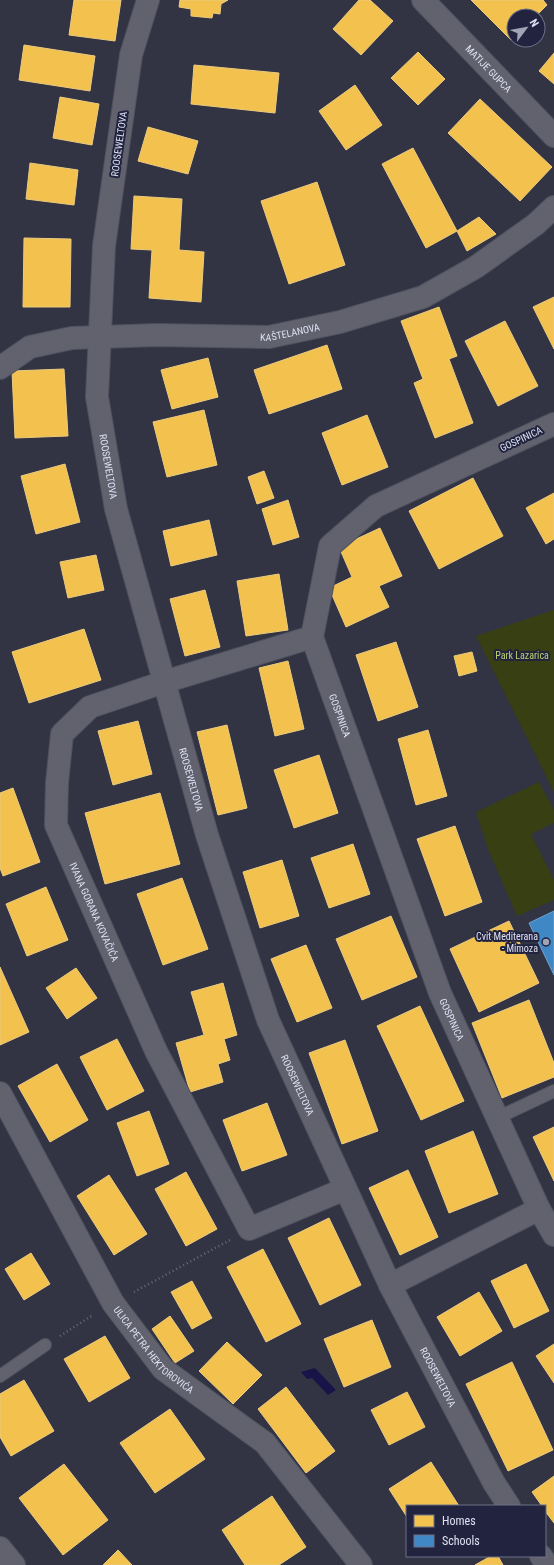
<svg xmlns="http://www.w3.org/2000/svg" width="554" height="1565" viewBox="0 0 554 1565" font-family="'Roboto Condensed',sans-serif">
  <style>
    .green { fill: #373f13 }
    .water { fill: #191448 }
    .homes { fill: #f2c14e; stroke: #eccb80 }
    .schools { fill: #3f88c5; stroke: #6fa3d3 }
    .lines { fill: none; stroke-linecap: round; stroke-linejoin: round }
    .service-casing { stroke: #4e515e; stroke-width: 14 }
    .minor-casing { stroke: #4e515e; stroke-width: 24 }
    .tertiary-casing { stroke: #4e515e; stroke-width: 24 }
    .path { stroke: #686a74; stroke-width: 2.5; stroke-dasharray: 1 3; stroke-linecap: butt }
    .service { stroke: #61626e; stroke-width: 12 }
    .minor { stroke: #61626e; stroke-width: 22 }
    .tertiary { stroke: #61626e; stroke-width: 22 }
    .poi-dot { fill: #a2a4b5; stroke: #22243f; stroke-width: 1.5 }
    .labels { text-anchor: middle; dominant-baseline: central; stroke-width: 4; stroke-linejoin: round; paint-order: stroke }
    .street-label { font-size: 10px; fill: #dee1f3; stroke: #22243f }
    .park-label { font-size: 10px; fill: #bcd06d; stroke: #22243f }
    .poi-label { font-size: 10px; fill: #dee1f3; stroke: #22243f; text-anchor: end }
  </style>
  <rect width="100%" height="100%" fill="#323443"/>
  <g class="green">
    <path d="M554,610V792L476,636Z"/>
    <path d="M539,782L554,810V823L531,834L554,880V900L517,916L488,849L476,812Z"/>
  </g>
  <path class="water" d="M315,1368L336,1390L328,1395L312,1378L307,1379L301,1372Z"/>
  <g class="homes">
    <path d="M74,0H121L115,41L69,35Z"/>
    <path d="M180,0H228L221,4L220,14L213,13L212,18L191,16V9L179,7Z"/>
    <path d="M359,0H370L393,21L361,55L333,29Z"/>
    <path d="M471,0H543L547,5L536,16H514V38L511,40Z"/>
    <path d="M24,45L95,56L90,91L19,80Z"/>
    <path d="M418,52L445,79L418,105L391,78Z"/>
    <path d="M554,53V84L539,71Z"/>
    <path d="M194,65L279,73L275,113L191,104Z"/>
    <path d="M355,85L382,125L346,150L319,111Z"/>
    <path d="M60,97L99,104L92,145L53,138Z"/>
    <path d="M480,99L552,167L520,201L448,133Z"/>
    <path d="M148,127L198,141L188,174L138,161Z"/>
    <path d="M413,148L457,231L426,248L382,164Z"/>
    <path d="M30,163L78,170L74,205L26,199Z"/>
    <path d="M317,182L345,265L289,284L261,201Z"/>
    <path d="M134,196L182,199L179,250L204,252L201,302L149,298L152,250L131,249Z"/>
    <path d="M479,217L496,234L467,251L457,231Z"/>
    <path d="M24,238L71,239L70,307H23Z"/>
    <path d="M554,297V349L533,307Z"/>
    <path d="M439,307L457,356L449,359L473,423L435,438L414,383L423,379L401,321Z"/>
    <path d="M505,321L538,386L498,406L465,341Z"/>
    <path d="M327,345L342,389L269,414L254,370Z"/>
    <path d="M208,358L218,397L172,409L161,370Z"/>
    <path d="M64,369L68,436L15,438L12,371Z"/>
    <path d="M204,410L217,465L167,477L153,422Z"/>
    <path d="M367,415L388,467L342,485L322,433Z"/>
    <path d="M65,464L80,522L36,534L21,476Z"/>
    <path d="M264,471L274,498L257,504L248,477Z"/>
    <path d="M473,478L503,536L439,569L409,511Z"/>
    <path d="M554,493V539L546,544L526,508Z"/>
    <path d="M288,500L299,537L273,545L262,509Z"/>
    <path d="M209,520L217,555L171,566L163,531Z"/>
    <path d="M380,528L402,576L379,586L389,607L346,627L329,588L352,577L339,547Z"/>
    <path d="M96,555L104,590L68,598L60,562Z"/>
    <path d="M279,574L288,630L246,636L237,581Z"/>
    <path d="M205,590L220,647L185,656L170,599Z"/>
    <path d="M84,629L101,680L29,703L12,652Z"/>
    <path d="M396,642L418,707L378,721L356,655Z"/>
    <path d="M472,652L477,671L459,676L454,656Z"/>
    <path d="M288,661L304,729L275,736L259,668Z"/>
    <path d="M138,721L152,774L113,785L98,731Z"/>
    <path d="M227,725L247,808L218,815L197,732Z"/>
    <path d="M428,730L447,796L416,805L398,739Z"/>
    <path d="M319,755L338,813L294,828L274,770Z"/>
    <path d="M13,788L40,862L3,876L0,868V793Z"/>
    <path d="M160,793L180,864L105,884L85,813Z"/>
    <path d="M455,826L482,902L445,916L417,839Z"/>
    <path d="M353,844L370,894L329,908L311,858Z"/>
    <path d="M282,860L299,916L260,928L243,872Z"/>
    <path d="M182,878L208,949L163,965L137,894Z"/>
    <path d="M46,887L68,940L27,956L6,904Z"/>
    <path d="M391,916L417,977L362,1000L336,939Z"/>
    <path d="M509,921L539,983L479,1012L450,949Z"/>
    <path d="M306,945L332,1008L297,1022L271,959Z"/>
    <path d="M0,967L29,1032L0,1045Z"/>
    <path d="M76,968L97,998L67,1019L46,988Z"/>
    <path d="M223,983L237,1035L224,1039L230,1060L218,1064L223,1082L190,1092L176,1043L204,1035L191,992Z"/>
    <path d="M529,1000L554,1063V1077L502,1098L472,1023Z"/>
    <path d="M420,1006L464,1101L421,1120L377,1026Z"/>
    <path d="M117,1039L144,1091L107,1110L80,1057Z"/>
    <path d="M345,1040L378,1131L342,1144L309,1053Z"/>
    <path d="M57,1064L88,1120L50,1142L18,1086Z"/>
    <path d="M267,1103L287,1155L242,1171L223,1120Z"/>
    <path d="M149,1111L169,1164L137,1176L117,1123Z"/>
    <path d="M554,1127V1181L533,1137Z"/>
    <path d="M473,1131L498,1194L449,1213L425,1151Z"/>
    <path d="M408,1170L438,1237L400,1255L369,1188Z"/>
    <path d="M186,1172L217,1229L186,1246L155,1189Z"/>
    <path d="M109,1175L147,1234L114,1255L77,1196Z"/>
    <path d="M329,1218L361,1285L320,1305L288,1238Z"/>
    <path d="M263,1249L301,1324L266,1342L227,1267Z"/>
    <path d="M31,1253L50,1284L24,1300L5,1269Z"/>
    <path d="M526,1264L549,1311L514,1328L491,1281Z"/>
    <path d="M192,1281L212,1318L192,1329L171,1292Z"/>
    <path d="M479,1292L502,1331L460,1356L437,1317Z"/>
    <path d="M170,1316L194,1351L175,1363L152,1329Z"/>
    <path d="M372,1320L391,1367L344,1387L324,1339Z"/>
    <path d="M105,1336L130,1378L89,1402L64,1359Z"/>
    <path d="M227,1342L262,1375L233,1404L199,1371Z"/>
    <path d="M554,1344V1383L536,1356Z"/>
    <path d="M512,1362L553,1450L508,1471L466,1384Z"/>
    <path d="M24,1380L54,1431L11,1456L0,1437V1394Z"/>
    <path d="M286,1387L335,1451L306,1473L258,1409Z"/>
    <path d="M407,1392L425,1427L389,1445L371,1410Z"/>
    <path d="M170,1409L205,1459L155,1493L120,1443Z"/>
    <path d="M431,1462L459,1506H407V1517L389,1489Z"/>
    <path d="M64,1464L108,1520L63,1555L19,1498Z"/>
    <path d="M554,1476V1523L545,1511V1506H542L532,1492Z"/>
    <path d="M272,1496L306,1547L279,1565H245L222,1530Z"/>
    <path d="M118,1550L132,1565H103Z"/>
    <path d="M491,1556H498L503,1565H475Z"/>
  </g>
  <path class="schools" d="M554,911V975L529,923Z"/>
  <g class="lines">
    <g class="service-casing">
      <g id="service">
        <path d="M497,1118L554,1091"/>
        <path d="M0,1376L45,1345"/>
      </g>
    </g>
    <g class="minor-casing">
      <g id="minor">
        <path id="s1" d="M148,0L131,55L104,246L97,397L116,509L207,835L268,1020L390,1285L494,1483L509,1506"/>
        <path id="s2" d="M423,0L554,136"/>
        <path id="s3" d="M0,368L30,347L72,338L157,335L269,337L340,322L423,297L476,267L536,224L554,207"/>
        <path id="s4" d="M554,424L376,506L330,546L312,637L440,993L539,1209L554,1235"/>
        <path id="s5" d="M312,637L164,682L90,707L62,734L57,783L56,825L156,1051L249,1229L345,1189"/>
        <path id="s6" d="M0,1093L113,1303L163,1369L265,1443L361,1565"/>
        <path d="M390,1285L539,1209"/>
        <path d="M541,1556L547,1565"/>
      </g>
    </g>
    <g class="tertiary-casing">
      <path id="tertiary" d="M0,1548L14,1565"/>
    </g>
    <g class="path">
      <path d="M134,1292L230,1240"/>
      <path d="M60,1336L93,1315"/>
    </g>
    <use href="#service" class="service"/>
    <use href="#minor" class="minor"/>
    <use href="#tertiary" class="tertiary"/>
  </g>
  <circle class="poi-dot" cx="546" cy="942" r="4"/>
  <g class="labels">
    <g class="street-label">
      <text stroke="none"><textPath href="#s2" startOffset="95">MATIJE GUPCA</textPath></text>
      <text transform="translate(119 144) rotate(-82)">ROOSEWELTOVA</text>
      <text stroke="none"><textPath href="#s3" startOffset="298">KAŠTELANOVA</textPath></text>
      <text transform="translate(521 439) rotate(-25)">GOSPINICA</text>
      <text stroke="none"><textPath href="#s1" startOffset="472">ROOSEWELTOVA</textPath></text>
      <text stroke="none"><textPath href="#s4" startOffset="433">GOSPINICA</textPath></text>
      <text stroke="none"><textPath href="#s1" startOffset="796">ROOSEWELTOVA</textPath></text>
      <text stroke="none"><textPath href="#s5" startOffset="458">IVANA GORANA KOVAČIĆA</textPath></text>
      <text stroke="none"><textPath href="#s4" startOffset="757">GOSPINICA</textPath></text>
      <text stroke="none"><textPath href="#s1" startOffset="1120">ROOSEWELTOVA</textPath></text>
      <text stroke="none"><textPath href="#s6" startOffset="301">ULICA PETRA HEKTOROVIĆA</textPath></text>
      <text stroke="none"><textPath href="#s1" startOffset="1444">ROOSEWELTOVA</textPath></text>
    </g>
    <g class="park-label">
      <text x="522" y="655">Park Lazarica</text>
    </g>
    <g class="poi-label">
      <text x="538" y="936">Cvit Mediterana<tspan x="538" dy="12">- Mimoza</tspan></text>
    </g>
  </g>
  <rect x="406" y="1505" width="140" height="52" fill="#22243f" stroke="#6d7087"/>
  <rect x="414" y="1515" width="20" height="12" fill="#f2c14e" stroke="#6d7087"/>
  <text x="442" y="1525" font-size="12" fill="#dee1f3">Homes</text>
  <rect x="414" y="1535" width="20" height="12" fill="#3f88c5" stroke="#6d7087"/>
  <text x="442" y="1545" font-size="12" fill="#dee1f3">Schools</text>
  <g transform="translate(526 28) rotate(58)"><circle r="19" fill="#22243f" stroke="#6d7087"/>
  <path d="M0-3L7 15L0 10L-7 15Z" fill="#a2a4b5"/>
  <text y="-6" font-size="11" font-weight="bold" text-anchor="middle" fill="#dee1f3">N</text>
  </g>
</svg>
